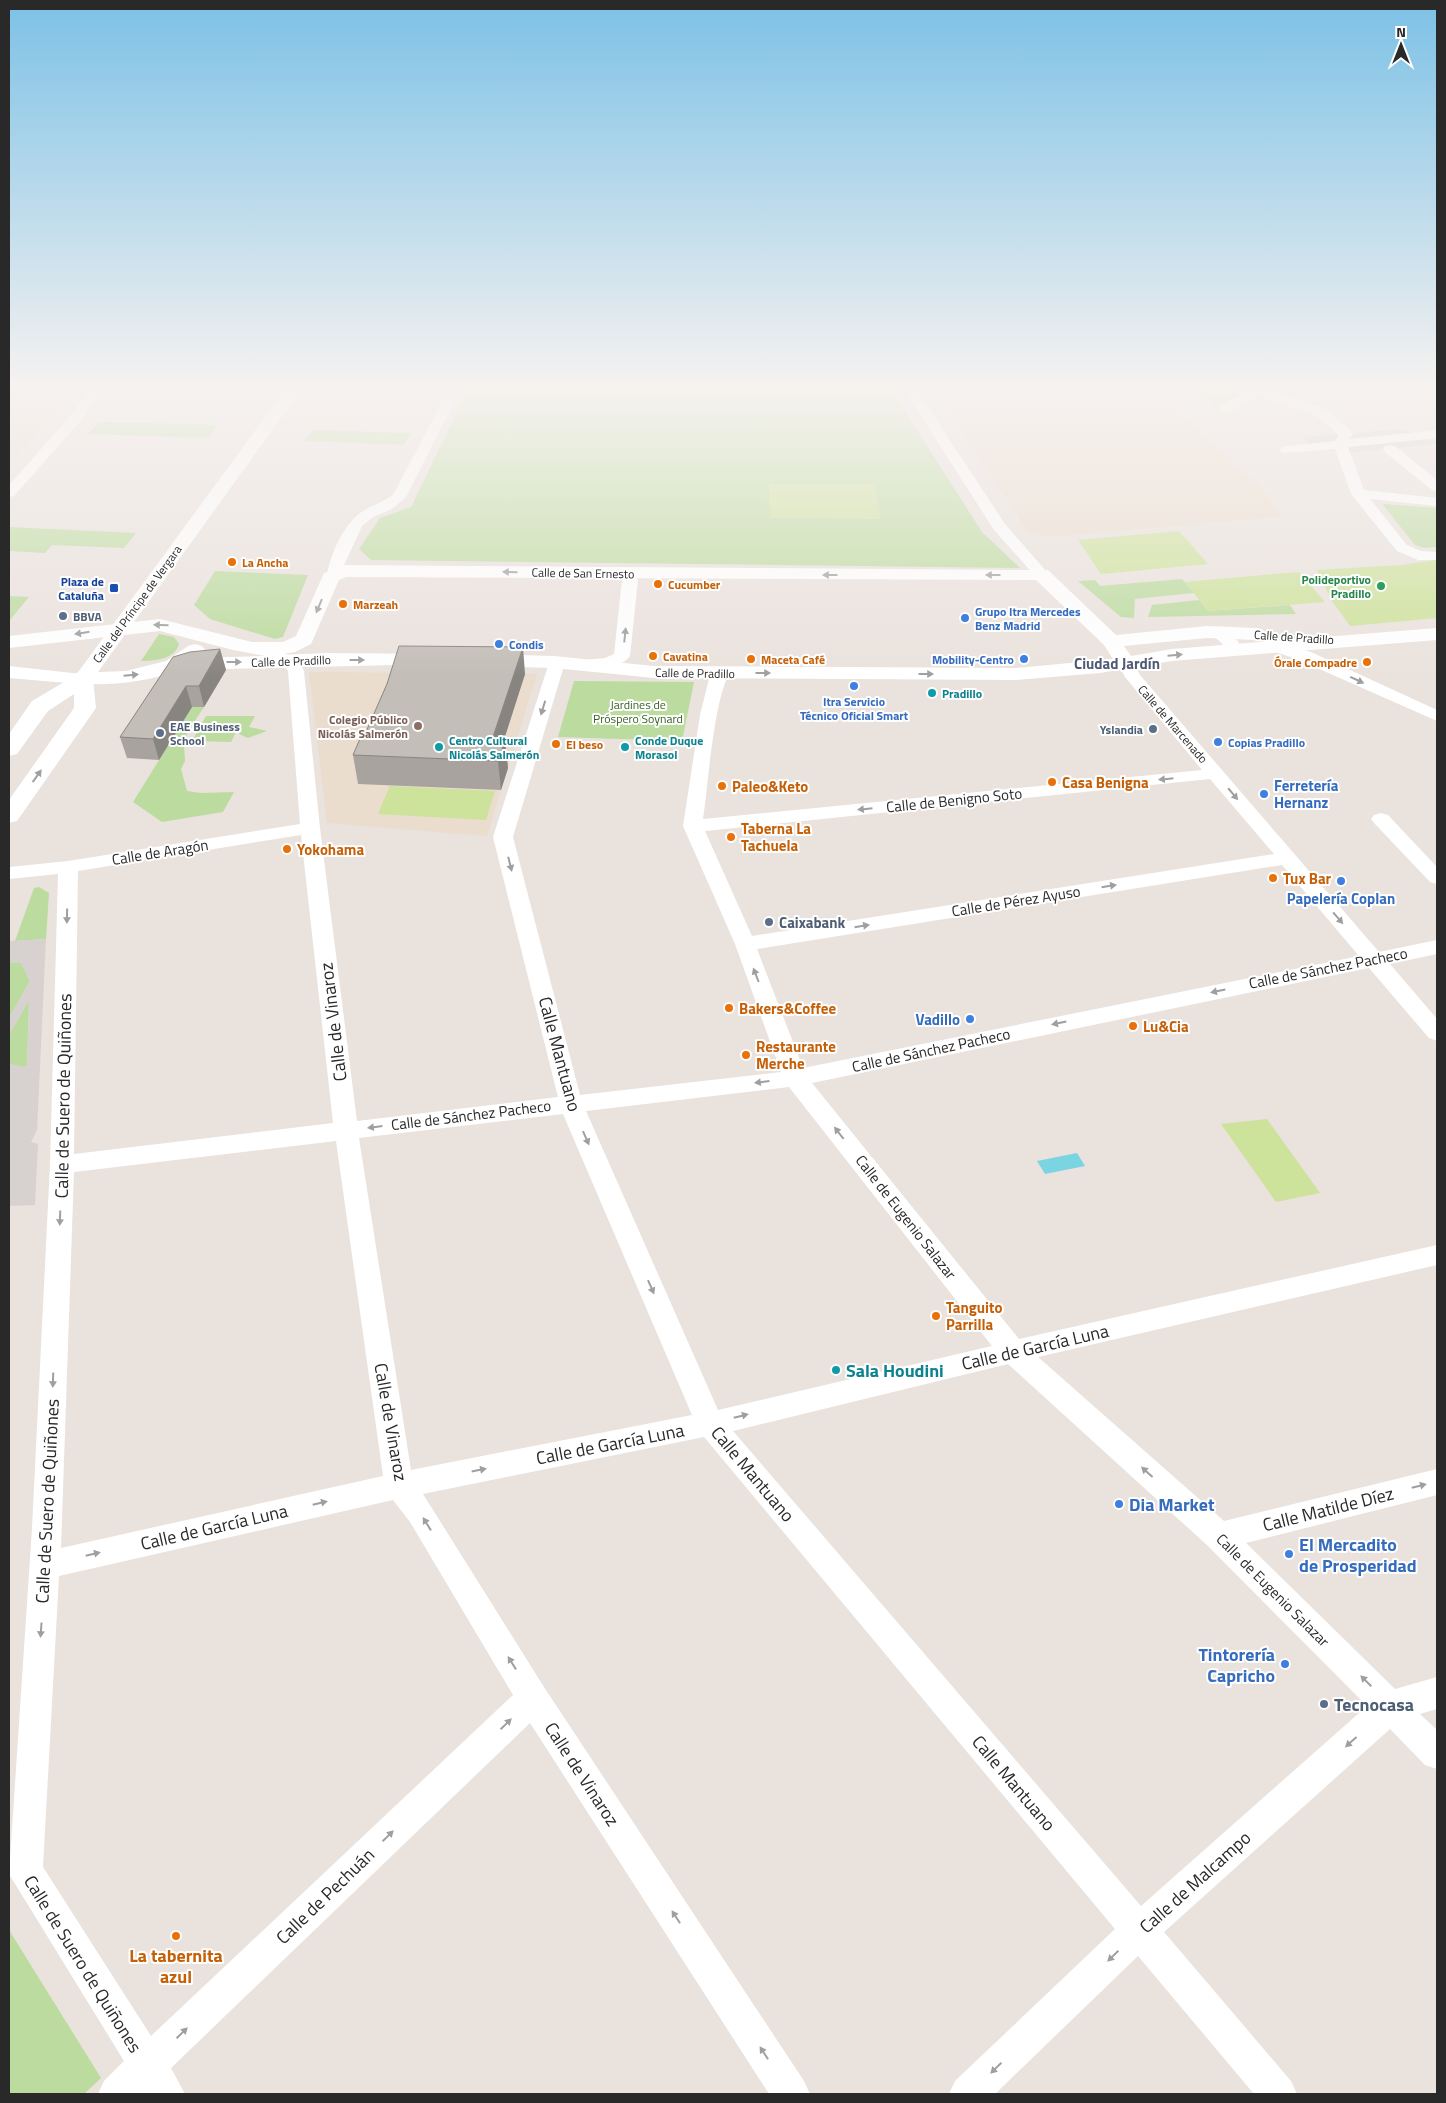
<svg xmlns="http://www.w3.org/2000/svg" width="1446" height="2103" viewBox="0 0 1446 2103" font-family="'Titillium Web',sans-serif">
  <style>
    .education { fill: #eaddce }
    .medical { fill: #f0dbdf }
    .green { fill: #bcdb9f }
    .pitch { fill: #cde29b }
    .plaza { fill: #d7d2cf }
    .water { fill: #7ad4e2 }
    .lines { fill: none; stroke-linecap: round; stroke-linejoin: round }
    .minor { fill: #fff; fill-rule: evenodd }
    .tertiary { fill: #fff; fill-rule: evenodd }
    .secondary { fill: #fff; fill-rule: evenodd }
    .wall { fill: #a8a39e }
    .shaded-wall { fill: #888581 }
    .building { fill: #c3beb8; stroke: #888581 }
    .oneway { fill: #9f9f9f }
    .food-dot { fill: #e8710a; stroke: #fff; stroke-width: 2 }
    .leisure-dot { fill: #2e9e5b; stroke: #fff; stroke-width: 2 }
    .transit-dot { fill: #1a4fb4; stroke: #fff; stroke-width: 2 }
    .service-dot { fill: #5c6f8a; stroke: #fff; stroke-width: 2 }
    .shop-dot { fill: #3f7fe0; stroke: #fff; stroke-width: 2 }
    .culture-dot { fill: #0f9aa8; stroke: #fff; stroke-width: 2 }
    .education-dot { fill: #8d6e63; stroke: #fff; stroke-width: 2 }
    .labels { text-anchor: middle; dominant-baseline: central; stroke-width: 4; stroke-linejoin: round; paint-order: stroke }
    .far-food-label { font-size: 12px; font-weight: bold; fill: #c56008; stroke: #fff; text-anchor: start }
    .far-street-label { font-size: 12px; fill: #292929; stroke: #fff }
    .far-leisure-label { font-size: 12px; font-weight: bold; fill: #27864d; stroke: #fff; text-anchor: end }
    .far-transit-label { font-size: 12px; font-weight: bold; fill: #164399; stroke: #fff; text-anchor: end }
    .far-shop-label { font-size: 12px; font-weight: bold; fill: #366cbe; stroke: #fff; text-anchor: start }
    .far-service-label { font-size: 12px; font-weight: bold; fill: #4e5e75; stroke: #fff; text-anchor: start }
    .far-culture-label { font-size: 12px; font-weight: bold; fill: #0d838f; stroke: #fff; text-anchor: start }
    .far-park-label { font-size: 12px; fill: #365f21; stroke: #fff }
    .far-education-label { font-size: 12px; font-weight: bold; fill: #785e54; stroke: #fff; text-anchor: end }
    .far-quarter-label { font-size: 15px; font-weight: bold; fill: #4f5b75; stroke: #fff }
    .food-label { font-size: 15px; font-weight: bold; fill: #c56008; stroke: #fff; text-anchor: start }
    .shop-label { font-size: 15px; font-weight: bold; fill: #366cbe; stroke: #fff; text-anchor: start }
    .street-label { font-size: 15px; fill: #292929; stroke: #fff }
    .service-label { font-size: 15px; font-weight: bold; fill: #4e5e75; stroke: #fff; text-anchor: start }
    .near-street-label { font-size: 18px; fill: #292929; stroke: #fff }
    .near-culture-label { font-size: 18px; font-weight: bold; fill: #0d838f; stroke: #fff; text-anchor: start }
    .near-shop-label { font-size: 18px; font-weight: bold; fill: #366cbe; stroke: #fff; text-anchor: start }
    .near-service-label { font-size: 18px; font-weight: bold; fill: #4e5e75; stroke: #fff; text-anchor: start }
    .near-food-label { font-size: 18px; font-weight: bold; fill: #c56008; stroke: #fff }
  </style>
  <rect width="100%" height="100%" fill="#eae2dd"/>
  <g class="education">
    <path d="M929,383H1147L1263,490L1282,517L1064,536L1044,537L1029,533Z"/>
    <path d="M9,390L66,398L58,411L9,464Z"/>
    <path d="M309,672L537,674L487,836L327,823Z"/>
  </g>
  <path class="medical" d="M9,383H75L66,398L9,390Z"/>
  <g class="green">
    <path d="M449,383H887L982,532L1020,568L371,560L359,549L380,518L411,507L465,396Z"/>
    <path d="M1189,383H1217L1246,392L1217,407Z"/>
    <path d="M99,422L217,425L208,438L88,434Z"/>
    <path d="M313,430L411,433L404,445L305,441Z"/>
    <path d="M1384,504L1437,508V547L1425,548L1415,545L1383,505Z"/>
    <path d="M9,527L136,533L124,548L52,545L45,553L9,551Z"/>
    <path d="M215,571L308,575L283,637L275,639L210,619L194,605Z"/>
    <path d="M1182,579L1194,593L1135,599L1134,618L1121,617L1078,581L1095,580L1100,586Z"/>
    <path d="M9,596L29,597L9,621Z"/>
    <path d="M1199,600L1208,611L1290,605L1296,614L1148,617L1152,605Z"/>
    <path d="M159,634L174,637L179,644C175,659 155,661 141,661Z"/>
    <path d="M574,681L694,682L682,741L558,737Z"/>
    <path d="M192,707H204L187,733L184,745L185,761L181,769L187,791L201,793L234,792L223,812L162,822L133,802Z"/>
    <path d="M206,716H255L249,727L267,731L248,738L239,734L242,728L236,732L231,742L192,741Z"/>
    <path d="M39,887L49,893L46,939L15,941L34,888Z"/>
    <path d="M21,962L30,981L9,1018V963Z"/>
    <path d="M29,1000L27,1066L23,1067L9,1064V1035Z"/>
    <path d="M9,1930L101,2078L84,2094H9Z"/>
  </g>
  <g class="pitch">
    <path d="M769,484H875L880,519L770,518Z"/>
    <path d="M1179,531L1208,564L1101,574L1078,540Z"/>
    <path d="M1437,560V618L1350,626L1332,601L1317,570L1401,565Z"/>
    <path d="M1299,572L1325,602L1208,611L1185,582Z"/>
    <path d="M390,786L495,791L486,820L378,814Z"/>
    <path d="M1267,1119L1320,1193L1276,1202L1221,1124Z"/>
  </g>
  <g class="plaza">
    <path d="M1402,429L1411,432L1416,436L1437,442V444L1345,453L1312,447L1303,437Z"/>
    <path d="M46,939L37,1130L31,1142L38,1144L35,1205L9,1206V1064L23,1067L27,1065L29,1001L9,1035V1018L30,981L21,963H9V941Z"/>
  </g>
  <path class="water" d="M1077,1153L1085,1166L1045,1174L1037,1161Z"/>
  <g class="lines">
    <g class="minor">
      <path d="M92,383H104L84,417L14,496L9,497V485L74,412Z"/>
      <path d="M900,383H912L1005,524L1046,571L1049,574L1046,577H1036L994,530Z"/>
      <path d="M1227,383H1245L1257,386L1265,383L1269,384L1271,387L1269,390L1327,410L1351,431L1353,434L1349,439L1437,430V438L1348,447L1364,490L1437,498V506L1370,499L1407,545L1421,551L1437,552V560H1418L1397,551L1351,494L1335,449L1282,453L1280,450L1282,447L1287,446L1335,441L1339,435L1317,416L1259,395L1231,411H1221L1220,408L1221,405L1247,391L1229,386Z"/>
      <path d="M449,396L455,400L406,497L392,509L373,517L362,526L345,563L340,577H330L327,574C331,553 344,523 363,511C373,505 383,502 393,495L443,400Z"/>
      <path d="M1390,445L1395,446L1437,480V491L1432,490L1385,452L1383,449L1385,446Z"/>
      <path d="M628,568L633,570L638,580L630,656C620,670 589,672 574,669L572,665L574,661L605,658L614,654L622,580L620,573Z"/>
      <path d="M1216,627L1222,629L1239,642L1236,651L1222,656L1216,655L1214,651L1223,644L1208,632Z"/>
      <path d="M1279,643L1311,652L1437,710V721L1299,660L1273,651L1271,648L1273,645Z"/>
      <path d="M270,648L297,658L304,671L320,828L357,1121L558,1097L493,837L547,669L546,662L548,658H560L563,669L513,837L580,1095L781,1072L735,944L683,826L700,715L709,679L716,669H728L730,673C714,697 708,786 703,819L1202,770L1125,677L1117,662L1119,658H1131L1140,675L1379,952L1437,940V954L1390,964L1437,1019V1041L1429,1038L1369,968L812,1083L1019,1339L1437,1245V1265L1038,1357L1224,1521L1437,1469V1495L1246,1543L1395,1689L1437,1677V1709L1420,1714L1437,1730V1769L1425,1765L1390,1729L1164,1932L1291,2081L1297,2094H1254L1138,1956L995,2094H949L955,2081L1115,1929L704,1437L423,1494L544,1687L804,2081L810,2094H769L530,1723L171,2068L185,2094H98L104,2081L124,2061L9,1874L32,1528L50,1164L58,874L9,879V867L68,861L300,824L288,671C282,661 269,662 262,653L264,649ZM1210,779L1274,854L752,936L705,831ZM301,835L333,1123L74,1154L78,871ZM1282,865L1359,956L803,1068L757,949ZM789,1087L992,1346L718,1410L586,1111ZM563,1114L692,1415L411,1470L359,1138ZM336,1141L383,1476L61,1548L74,1172ZM1008,1364L1208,1546L1367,1706L1141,1906L733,1431ZM393,1500L410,1522L513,1695L151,2036L43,1867L59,1576Z"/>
      <path d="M1381,813L1388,815L1437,867V884L1430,882L1374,823L1371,819L1374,815Z"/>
    </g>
    <path class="tertiary" d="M344,565L1017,570H1048L1116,635L1207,626L1256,628L1263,630L1266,634L1263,638L1256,640L1207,638L1124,646L1131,656L1172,649L1437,628V640L1172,661L1100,673L1016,680L654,678L554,668L486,666L479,664L476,660L479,656L486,654L554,656L654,666L1016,668L1113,659L1104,645L1036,580L346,577L339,580L311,644L295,652L277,655L328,653L433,654L440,656L443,660L440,664L180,670C118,692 72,683 9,678V666L73,673L126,671L166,661L188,646L195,644L202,646L205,650L198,658L265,656L233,650L160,631L9,648V636L160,619L252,642H283L296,636L324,573Z"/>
    <path class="secondary" d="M290,383H306L93,679L96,708L17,821L9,823V800L74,708V694L48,711L17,754L9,756V734L32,701L76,675Z"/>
  </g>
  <g class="wall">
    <path d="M220,649L226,670L204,707H192L159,760L127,758L120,737Z"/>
    <path d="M525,674L504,740L508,768L501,790L358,784L353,755L365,734Z"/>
  </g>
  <g class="shaded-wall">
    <path d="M523,647L525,674L497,761L492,740Z"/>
    <path d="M220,649L226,670L204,707L199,686Z"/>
    <path d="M186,686L192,707L159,760L153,739Z"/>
    <path d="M505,740L508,768L501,790L498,761Z"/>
  </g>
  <g class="building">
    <path d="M399,646L523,647L492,740H505L498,761L353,755L362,734H365L387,684Z"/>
    <path d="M220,649L199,686H186L153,739L120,737L173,657L190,652Z"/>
  </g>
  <defs><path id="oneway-solid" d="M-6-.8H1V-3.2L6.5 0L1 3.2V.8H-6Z" transform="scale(1.25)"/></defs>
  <g class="oneway">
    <use href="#oneway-solid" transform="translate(510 572) rotate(-179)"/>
    <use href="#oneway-solid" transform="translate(830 575) rotate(-180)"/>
    <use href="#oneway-solid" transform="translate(993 575) rotate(-180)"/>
    <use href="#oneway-solid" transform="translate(319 606) rotate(113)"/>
    <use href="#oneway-solid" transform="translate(161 625) rotate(-179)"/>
    <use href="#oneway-solid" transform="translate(82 633) rotate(171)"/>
    <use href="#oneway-solid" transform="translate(625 635) rotate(-84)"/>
    <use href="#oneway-solid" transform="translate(1175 655) rotate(-5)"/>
    <use href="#oneway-solid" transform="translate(357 660)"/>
    <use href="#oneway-solid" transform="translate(234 662)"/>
    <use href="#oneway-solid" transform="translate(763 673)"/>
    <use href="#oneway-solid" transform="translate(926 674)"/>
    <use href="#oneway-solid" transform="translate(131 675) rotate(-5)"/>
    <use href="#oneway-solid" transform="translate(1357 680) rotate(25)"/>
    <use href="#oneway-solid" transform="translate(543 708) rotate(107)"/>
    <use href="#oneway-solid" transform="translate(37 776) rotate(-55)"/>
    <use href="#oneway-solid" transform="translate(1166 779) rotate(174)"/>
    <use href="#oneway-solid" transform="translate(1233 794) rotate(50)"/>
    <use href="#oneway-solid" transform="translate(865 809) rotate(174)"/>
    <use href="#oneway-solid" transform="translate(510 864) rotate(76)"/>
    <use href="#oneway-solid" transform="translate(1109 886) rotate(-9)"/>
    <use href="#oneway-solid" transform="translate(67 916) rotate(91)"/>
    <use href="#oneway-solid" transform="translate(1338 918) rotate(49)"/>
    <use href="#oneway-solid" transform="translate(862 926) rotate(-9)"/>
    <use href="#oneway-solid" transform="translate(756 975) rotate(-111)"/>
    <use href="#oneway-solid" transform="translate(1218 991) rotate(168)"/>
    <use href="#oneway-solid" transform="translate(1059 1023) rotate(168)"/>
    <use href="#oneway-solid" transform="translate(762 1082) rotate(173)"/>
    <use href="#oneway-solid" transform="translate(375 1127) rotate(173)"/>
    <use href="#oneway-solid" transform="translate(839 1133) rotate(-128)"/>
    <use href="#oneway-solid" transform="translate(586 1138) rotate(66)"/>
    <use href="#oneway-solid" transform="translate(60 1218) rotate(92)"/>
    <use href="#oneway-solid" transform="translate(651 1287) rotate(66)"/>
    <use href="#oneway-solid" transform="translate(53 1380) rotate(92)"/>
    <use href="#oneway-solid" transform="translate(741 1416) rotate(-14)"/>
    <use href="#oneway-solid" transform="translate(479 1470) rotate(-11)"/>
    <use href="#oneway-solid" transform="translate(1147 1472) rotate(-138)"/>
    <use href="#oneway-solid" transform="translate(1419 1486) rotate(-14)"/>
    <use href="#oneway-solid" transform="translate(320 1503) rotate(-13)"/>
    <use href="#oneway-solid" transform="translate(427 1524) rotate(-122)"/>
    <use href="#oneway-solid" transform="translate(93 1554) rotate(-13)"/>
    <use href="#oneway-solid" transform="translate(41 1630) rotate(94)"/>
    <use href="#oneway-solid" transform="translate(512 1663) rotate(-122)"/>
    <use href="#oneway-solid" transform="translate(1366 1681) rotate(-135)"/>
    <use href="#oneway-solid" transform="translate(506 1724) rotate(-44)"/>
    <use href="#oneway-solid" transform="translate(1351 1742) rotate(138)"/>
    <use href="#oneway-solid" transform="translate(388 1836) rotate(-44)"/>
    <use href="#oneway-solid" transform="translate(676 1917) rotate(-123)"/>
    <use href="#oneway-solid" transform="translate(1113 1956) rotate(136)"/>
    <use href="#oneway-solid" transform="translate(182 2033) rotate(-44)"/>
    <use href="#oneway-solid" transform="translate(764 2053) rotate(-123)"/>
    <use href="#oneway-solid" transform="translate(996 2068) rotate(136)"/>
  </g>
  <linearGradient id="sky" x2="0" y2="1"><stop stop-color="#7cc1e6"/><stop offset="0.57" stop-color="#f6f2f0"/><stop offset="1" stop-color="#f6f2f0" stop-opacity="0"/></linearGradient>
  <rect width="1446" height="677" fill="url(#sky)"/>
  <g class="food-dot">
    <circle cx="232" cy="562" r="5"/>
    <circle cx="658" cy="584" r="5"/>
    <circle cx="343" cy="604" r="5"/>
    <circle cx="653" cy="656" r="5"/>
    <circle cx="751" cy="659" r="5"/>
    <circle cx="1367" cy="662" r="5"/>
    <circle cx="556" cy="744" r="5"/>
    <circle cx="1052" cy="782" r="5"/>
    <circle cx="722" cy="786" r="5"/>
    <circle cx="731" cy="837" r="5"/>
    <circle cx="287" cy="849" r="5"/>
    <circle cx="1273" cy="878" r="5"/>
    <circle cx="729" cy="1008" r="5"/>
    <circle cx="1133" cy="1026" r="5"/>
    <circle cx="746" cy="1055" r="5"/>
    <circle cx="936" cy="1316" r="5"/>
    <circle cx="176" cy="1936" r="5"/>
  </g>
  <circle class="leisure-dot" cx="1381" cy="586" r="5"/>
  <rect class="transit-dot" x="109" y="583" width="10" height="10" rx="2.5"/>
  <g class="service-dot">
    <circle cx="63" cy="616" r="5"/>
    <circle cx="1153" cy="729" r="5"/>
    <circle cx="160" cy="733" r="5"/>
    <circle cx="769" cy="922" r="5"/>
    <circle cx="1324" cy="1704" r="5"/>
  </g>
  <g class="shop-dot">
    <circle cx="965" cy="618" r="5"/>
    <circle cx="499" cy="644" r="5"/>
    <circle cx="1024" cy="659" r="5"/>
    <circle cx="854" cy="686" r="5"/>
    <circle cx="1218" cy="742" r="5"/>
    <circle cx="1264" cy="794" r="5"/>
    <circle cx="1341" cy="881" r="5"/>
    <circle cx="970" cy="1019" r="5"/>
    <circle cx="1119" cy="1504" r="5"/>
    <circle cx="1289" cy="1554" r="5"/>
    <circle cx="1285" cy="1664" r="5"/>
  </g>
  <g class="culture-dot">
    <circle cx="932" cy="693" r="5"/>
    <circle cx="439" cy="747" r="5"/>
    <circle cx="625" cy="747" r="5"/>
    <circle cx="836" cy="1370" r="5"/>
  </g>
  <circle class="education-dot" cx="418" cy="726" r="5"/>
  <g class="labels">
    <g class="far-food-label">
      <text x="242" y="562">La Ancha</text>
      <text x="668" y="584">Cucumber</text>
      <text x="353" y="604">Marzeah</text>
      <text x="663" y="656">Cavatina</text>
      <text x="761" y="659">Maceta Café</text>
      <text x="1357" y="662" text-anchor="end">Órale Compadre</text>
      <text x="566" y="744">El beso</text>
    </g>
    <g class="far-street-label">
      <text transform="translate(583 573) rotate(1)">Calle de San Ernesto</text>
      <text transform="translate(137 604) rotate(-54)">Calle del Príncipe de Vergara</text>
      <text transform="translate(1294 637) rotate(4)">Calle de Pradillo</text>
      <text transform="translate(291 661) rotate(-2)">Calle de Pradillo</text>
      <text transform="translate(695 673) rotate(1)">Calle de Pradillo</text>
      <text transform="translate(1173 724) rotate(49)">Calle de Marcenado</text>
    </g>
    <g class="far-leisure-label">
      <text x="1371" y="579">Polideportivo<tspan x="1371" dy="14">Pradillo</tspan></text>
    </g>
    <g class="far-transit-label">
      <text x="104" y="581">Plaza de<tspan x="104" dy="14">Cataluña</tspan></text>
    </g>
    <g class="far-shop-label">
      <text x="975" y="611">Grupo Itra Mercedes<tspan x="975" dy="14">Benz Madrid</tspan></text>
      <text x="509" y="644">Condis</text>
      <text x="1014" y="659" text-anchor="end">Mobility-Centro</text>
      <text x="854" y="701" text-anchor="middle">Itra Servicio<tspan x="854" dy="14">Técnico Oficial Smart</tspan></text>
      <text x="1228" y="742">Copias Pradillo</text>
    </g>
    <g class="far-service-label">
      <text x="73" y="616">BBVA</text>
      <text x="170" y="726">EAE Business<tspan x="170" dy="14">School</tspan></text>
      <text x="1143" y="729" text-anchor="end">Yslandia</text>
    </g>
    <g class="far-culture-label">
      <text x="942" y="693">Pradillo</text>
      <text x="449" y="740">Centro Cultural<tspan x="449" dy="14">Nicolás Salmerón</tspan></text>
      <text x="635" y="740">Conde Duque<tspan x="635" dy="14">Morasol</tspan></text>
    </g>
    <g class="far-park-label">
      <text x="638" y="704">Jardines de<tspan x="638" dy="14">Próspero Soynard</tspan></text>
    </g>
    <g class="far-education-label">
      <text x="408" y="719">Colegio Público<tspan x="408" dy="14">Nicolás Salmerón</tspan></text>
    </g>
    <g class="far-quarter-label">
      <text x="1117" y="663">Ciudad Jardín</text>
    </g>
    <g class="food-label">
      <text x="1062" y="782">Casa Benigna</text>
      <text x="732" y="786">Paleo&amp;Keto</text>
      <text x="741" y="828">Taberna La<tspan x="741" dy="17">Tachuela</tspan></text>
      <text x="297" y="849">Yokohama</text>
      <text x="1283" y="878">Tux Bar</text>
      <text x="739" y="1008">Bakers&amp;Coffee</text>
      <text x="1143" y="1026">Lu&amp;Cia</text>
      <text x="756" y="1046">Restaurante<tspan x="756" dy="17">Merche</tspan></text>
      <text x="946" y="1307">Tanguito<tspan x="946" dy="17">Parrilla</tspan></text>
    </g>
    <g class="shop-label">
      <text x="1274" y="785">Ferretería<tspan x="1274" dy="17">Hernanz</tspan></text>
      <text x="1341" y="898" text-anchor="middle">Papelería Coplan</text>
      <text x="960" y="1019" text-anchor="end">Vadillo</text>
    </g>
    <g class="street-label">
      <text transform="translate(954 800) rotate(-6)">Calle de Benigno Soto</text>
      <text transform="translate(160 852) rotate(-9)">Calle de Aragón</text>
      <text transform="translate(1016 901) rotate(-9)">Calle de Pérez Ayuso</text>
      <text transform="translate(1328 968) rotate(-11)">Calle de Sánchez Pacheco</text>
      <text transform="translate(931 1050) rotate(-12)">Calle de Sánchez Pacheco</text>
      <text transform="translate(471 1115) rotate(-7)">Calle de Sánchez Pacheco</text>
      <text transform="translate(906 1217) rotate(52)">Calle de Eugenio Salazar</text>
      <text transform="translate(1273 1590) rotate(45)">Calle de Eugenio Salazar</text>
    </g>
    <g class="service-label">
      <text x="779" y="922">Caixabank</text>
    </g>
    <g class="near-street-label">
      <text transform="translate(333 1022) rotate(-97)">Calle de Vinaroz</text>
      <text transform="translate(560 1054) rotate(75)">Calle Mantuano</text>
      <text transform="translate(63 1096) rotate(-89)">Calle de Suero de Quiñones</text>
      <text transform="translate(1035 1347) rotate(-13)">Calle de García Luna</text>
      <text transform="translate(391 1422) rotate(80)">Calle de Vinaroz</text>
      <text transform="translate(610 1444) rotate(-11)">Calle de García Luna</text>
      <text transform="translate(753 1474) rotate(50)">Calle Mantuano</text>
      <text transform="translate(47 1501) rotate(-87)">Calle de Suero de Quiñones</text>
      <text transform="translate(1328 1509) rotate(-14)">Calle Matilde Díez</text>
      <text transform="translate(214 1527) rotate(-13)">Calle de García Luna</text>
      <text transform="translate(582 1774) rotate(57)">Calle de Vinaroz</text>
      <text transform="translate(1014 1783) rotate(50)">Calle Mantuano</text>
      <text transform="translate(1195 1882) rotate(-42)">Calle de Malcampo</text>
      <text transform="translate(325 1896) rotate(-44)">Calle de Pechuán</text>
      <text transform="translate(83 1964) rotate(58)">Calle de Suero de Quiñones</text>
    </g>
    <g class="near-culture-label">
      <text x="846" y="1370">Sala Houdini</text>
    </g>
    <g class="near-shop-label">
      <text x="1129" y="1504">Dia Market</text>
      <text x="1299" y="1544">El Mercadito<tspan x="1299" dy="21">de Prosperidad</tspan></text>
      <text x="1275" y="1654" text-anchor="end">Tintorería<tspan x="1275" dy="21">Capricho</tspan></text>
    </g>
    <g class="near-service-label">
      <text x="1334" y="1704">Tecnocasa</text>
    </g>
    <g class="near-food-label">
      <text x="176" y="1955">La tabernita<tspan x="176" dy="21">azul</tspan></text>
    </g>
  </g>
  <rect width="1446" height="2103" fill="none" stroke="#292929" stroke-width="20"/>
  <g transform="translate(1401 45)" stroke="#ffffff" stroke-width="4" paint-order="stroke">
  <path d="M0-4L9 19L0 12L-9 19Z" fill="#292929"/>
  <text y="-8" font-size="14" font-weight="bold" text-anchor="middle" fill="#292929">N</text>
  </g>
</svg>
